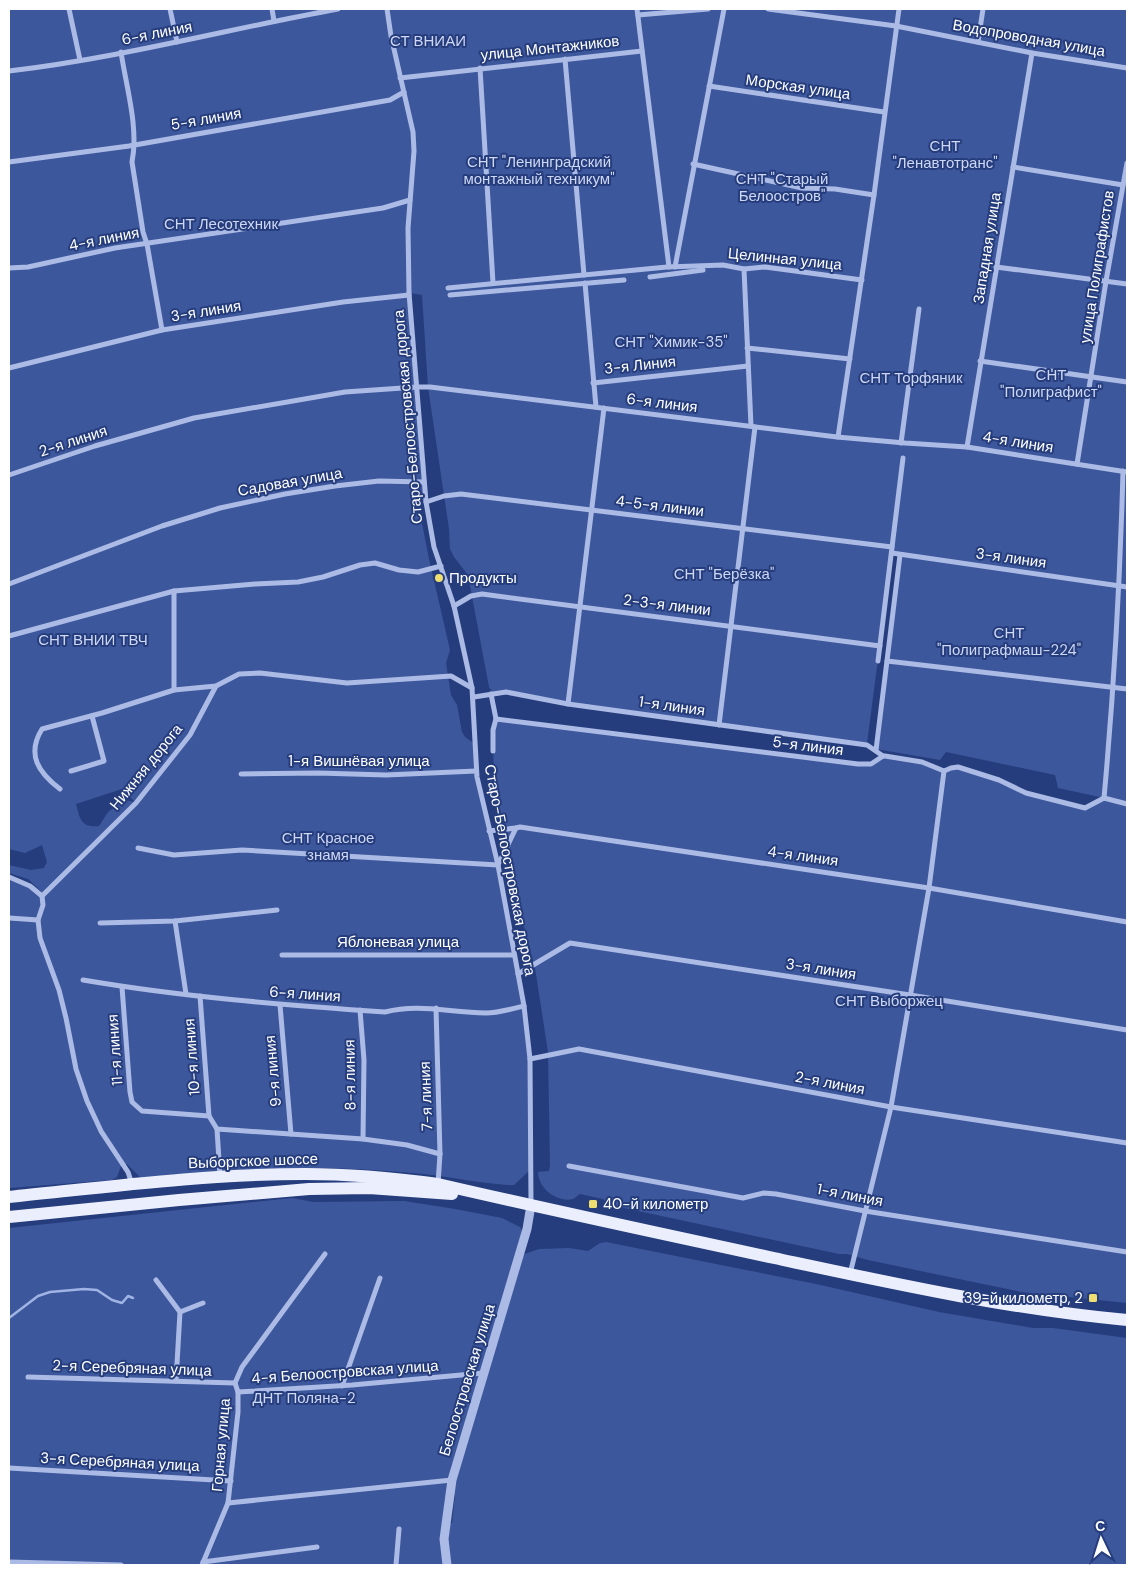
<svg xmlns="http://www.w3.org/2000/svg" width="1136" height="1574" viewBox="0 0 1136 1574" font-family="'DM Sans',sans-serif">
  <style>
    .green { fill: #3d579c; fill-rule: evenodd }
    .lines { fill: none; stroke-linecap: round; stroke-linejoin: round }
    .stream { stroke: #9fb4e5; stroke-width: 2.5 }
    .minor { stroke: #abbbe5; stroke-width: 5 }
    .tertiary { stroke: #abbbe5; stroke-width: 9 }
    .primary { stroke: #ebeffd; stroke-width: 12 }
    .poi-dot { fill: #eedf70; stroke: #263d7d; stroke-width: 2 }
    .labels { text-anchor: middle; dominant-baseline: central; stroke-width: 4; stroke-linejoin: round; paint-order: stroke }
    .street-label { font-size: 15px; fill: #fff; stroke: #263d7d }
    .park-label { font-size: 15px; fill: #ced8f4; stroke: #263d7d }
    .poi-label { font-size: 15px; fill: #fff; stroke: #263d7d; text-anchor: start }
  </style>
  <rect width="100%" height="100%" fill="#263d7d"/>
  <g class="green">
    <path d="M9,9H1127V1303L1021,1292L868,1260L847,1254H839L615,1206L606,1202L603,1199L580,1194C577,1196 575,1198 573,1199C557,1203 538,1188 538,1172L549,1171L550,1165L548,1052L535,968L512,882L494,789L493,730L497,725L498,720L871,764L880,758L916,761L939,770L955,767L1026,791L1085,808L1104,798L1058,788L1055,775L946,752L940,760L876,749L901,555L892,553L867,743L570,704L506,692L493,693L489,687L468,575L454,557L450,549L449,529L428,387L422,295L410,293L425,493L419,508L429,559L450,650L446,663L451,695L457,705L462,732L465,737L476,745L477,777L497,862L513,951L530,1061V1170L514,1185H507C479,1183 451,1177 424,1174C330,1164 235,1167 141,1178L127,1164L121,1166L117,1177L112,1180L9,1188V877L20,881L41,895L43,893L28,879L9,873V865L31,870L44,868L47,862L42,845L25,853L9,849ZM122,789L135,802L124,800L108,812L99,826C81,828 80,819 76,804Z"/>
    <path d="M292,1198L314,1202L404,1201L455,1209L502,1218L520,1227L523,1232L519,1256L539,1249L569,1248L588,1251L600,1243L606,1242L816,1284L939,1312L1033,1328H1053L1127,1338V1565H9V1228ZM450,1492L455,1495L452,1523H446Z"/>
  </g>
  <g class="lines">
    <path class="stream" d="M9,1318L38,1296L50,1292L84,1289L97,1290L112,1300L122,1303L128,1296L133,1298"/>
    <g class="minor">
      <path d="M69,9L80,60"/>
      <path d="M170,9L177,42"/>
      <path d="M272,9L274,21"/>
      <path d="M387,9L391,36L413,132L414,151L408,228L409,293L426,502L434,547L454,606L472,688L477,777L498,865L524,1006L530,1059L531,1205"/>
      <path d="M637,9L669,267"/>
      <path d="M768,9L896,26L1032,53L1127,68"/>
      <path d="M638,15L708,9"/>
      <path d="M978,42L983,9"/>
      <path d="M121,52C126,86 139,128 132,162L143,232L147,244L162,330"/>
      <path d="M565,59L584,275"/>
      <path d="M480,68L493,283"/>
      <path d="M9,71C120,58 228,29 338,9"/>
      <path d="M400,78L642,51"/>
      <path d="M709,86L884,112"/>
      <path d="M9,162L129,146L390,100L404,92"/>
      <path d="M693,164L802,188L835,189L874,195"/>
      <path d="M1013,167L1123,185"/>
      <path d="M675,267L724,9"/>
      <path d="M996,267L1127,284"/>
      <path d="M9,268L28,267L115,248L383,208L410,200"/>
      <path d="M744,269L751,426"/>
      <path d="M650,277L703,270"/>
      <path d="M585,283L596,407"/>
      <path d="M448,288L667,267L723,265L744,269L765,267L862,280"/>
      <path d="M450,295L624,280"/>
      <path d="M747,348L850,359"/>
      <path d="M980,361L1127,382"/>
      <path d="M9,368L162,330L343,302L409,295"/>
      <path d="M593,383L748,366"/>
      <path d="M838,437L874,195L899,9"/>
      <path d="M901,443L919,309"/>
      <path d="M967,447L1032,53"/>
      <path d="M1077,464L1106,281L1127,163"/>
      <path d="M9,475L95,446L194,418L345,392L417,387H430L837,437L905,443L967,447L1127,472"/>
      <path d="M426,502L444,496L461,494L892,547"/>
      <path d="M892,553L1127,587"/>
      <path d="M9,584L162,526L220,508L285,494L335,486L379,481L424,482"/>
      <path d="M174,591V690"/>
      <path d="M454,606L471,596L482,594L880,646"/>
      <path d="M9,636L174,591L255,584L298,582L323,577L360,565L375,563L399,570L418,572L441,566"/>
      <path d="M878,661L903,458"/>
      <path d="M887,661L1127,689"/>
      <path d="M491,694L496,719L493,730V751"/>
      <path d="M474,697L506,692L568,704L867,745L883,756"/>
      <path d="M568,704L604,408"/>
      <path d="M496,719L858,764H871L883,756H885L922,762L944,771L951,768L958,767L999,780L1026,793L1085,808L1104,798"/>
      <path d="M719,725L755,427"/>
      <path d="M876,750L900,555"/>
      <path d="M71,771L104,761L92,716"/>
      <path d="M241,774L318,773L386,775L476,771"/>
      <path d="M60,789C39,773 26,755 42,729L102,713L174,690L216,686L239,674L260,673L347,683L451,676L472,688"/>
      <path d="M1104,798C1114,689 1120,580 1123,471"/>
      <path d="M1104,798L1127,804"/>
      <path d="M489,831L516,828"/>
      <path d="M138,848L174,855L242,850L498,865L516,828L520,827L929,888L1127,922"/>
      <path d="M9,877L30,886L42,896L43,905L38,920L40,938L59,990L66,1018L76,1069L87,1101L101,1131L128,1172L132,1184"/>
      <path d="M42,896L136,803L190,735L216,686"/>
      <path d="M9,918L38,920"/>
      <path d="M175,921L186,994"/>
      <path d="M100,923L175,921L277,910"/>
      <path d="M282,955H514"/>
      <path d="M518,974L570,943L910,995L1127,1030"/>
      <path d="M83,980C183,997 284,1005 385,1012C420,1003 450,1013 486,1013C499,1013 511,1009 524,1006"/>
      <path d="M122,987L130,1092L132,1102L142,1111L209,1116L217,1129L363,1139L407,1145L440,1154"/>
      <path d="M200,996L209,1116"/>
      <path d="M280,1005L291,1134"/>
      <path d="M436,1008L440,1154L438,1184"/>
      <path d="M360,1010L364,1060L363,1139"/>
      <path d="M530,1059L579,1049L891,1107L1127,1143"/>
      <path d="M217,1129L220,1176"/>
      <path d="M569,1166L743,1198L764,1193L776,1194L865,1211L1127,1252"/>
      <path d="M850,1274L891,1107L929,888L944,771"/>
      <path d="M156,1280L180,1312L176,1381"/>
      <path d="M180,1312L203,1303"/>
      <path d="M28,1377L235,1383"/>
      <path d="M235,1383L242,1367L325,1254"/>
      <path d="M342,1386L380,1278"/>
      <path d="M238,1392L352,1385L483,1373"/>
      <path d="M9,1468L231,1481"/>
      <path d="M228,1503L452,1480"/>
      <path d="M9,1562L121,1565"/>
      <path d="M203,1562L317,1547"/>
      <path d="M202,1565L228,1503L238,1412V1392L235,1383"/>
      <path d="M396,1565L399,1529"/>
    </g>
    <path class="tertiary" d="M447,1565L444,1539L452,1480L527,1229L531,1205"/>
    <g class="primary">
      <path d="M9,1197C107,1187 206,1174 305,1174C350,1174 394,1178 438,1184C550,1210 662,1234 774,1258C891,1283 1008,1309 1127,1320"/>
      <path d="M9,1217L179,1200L309,1189L369,1188L452,1194"/>
    </g>
  </g>
  <g class="poi-dot">
    <circle cx="439" cy="578" r="5"/>
    <rect x="588" y="1199" width="10" height="10" rx="2.5"/>
    <rect x="1088" y="1293" width="10" height="10" rx="2.5"/>
  </g>
  <g class="labels">
    <g class="street-label">
      <text transform="translate(157 33) rotate(-11)">6-я линия</text>
      <text transform="translate(1029 38) rotate(10)">Водопроводная улица</text>
      <text transform="translate(550 48) rotate(-6)">улица Монтажников</text>
      <text transform="translate(798 87) rotate(8)">Морская улица</text>
      <text transform="translate(206 119) rotate(-10)">5-я линия</text>
      <text transform="translate(104 239) rotate(-11)">4-я линия</text>
      <text transform="translate(987 248) rotate(-81)">Западная улица</text>
      <text transform="translate(785 259) rotate(6)">Целинная улица</text>
      <text transform="translate(1097 267) rotate(-81)">улица Полиграфистов</text>
      <text transform="translate(206 311) rotate(-9)">3-я линия</text>
      <text transform="translate(640 365) rotate(-6)">3-я Линия</text>
      <text transform="translate(662 403) rotate(7)">6-я линия</text>
      <text transform="translate(408 417) rotate(-95)">Старо-Белоостровская дорога</text>
      <text transform="translate(73 441) rotate(-18)">2-я линия</text>
      <text transform="translate(1018 442) rotate(9)">4-я линия</text>
      <text transform="translate(290 482) rotate(-10)">Садовая улица</text>
      <text transform="translate(660 506) rotate(7)">4-5-я линии</text>
      <text transform="translate(1011 558) rotate(8)">3-я линия</text>
      <text transform="translate(667 605) rotate(7)">2-3-я линии</text>
      <text transform="translate(672 706) rotate(8)">1-я линия</text>
      <text transform="translate(808 746) rotate(7)">5-я линия</text>
      <text x="359" y="761">1-я Вишнёвая улица</text>
      <text transform="translate(146 767) rotate(-51)">Нижняя дорога</text>
      <text transform="translate(803 856) rotate(8)">4-я линия</text>
      <text transform="translate(510 870) rotate(79)">Старо-Белоостровская дорога</text>
      <text x="398" y="942">Яблоневая улица</text>
      <text transform="translate(821 969) rotate(9)">3-я линия</text>
      <text transform="translate(305 994) rotate(4)">6-я линия</text>
      <text transform="translate(115 1050) rotate(-94)">11-я линия</text>
      <text transform="translate(192 1057) rotate(-94)">10-я линия</text>
      <text transform="translate(273 1071) rotate(-95)">9-я линия</text>
      <text transform="translate(350 1075) rotate(-91)">8-я линия</text>
      <text transform="translate(830 1083) rotate(11)">2-я линия</text>
      <text transform="translate(426 1096) rotate(-92)">7-я линия</text>
      <text transform="translate(253 1161) rotate(-2)">Выборгское шоссе</text>
      <text transform="translate(850 1195) rotate(11)">1-я линия</text>
      <text transform="translate(132 1368) rotate(2)">2-я Серебряная улица</text>
      <text transform="translate(345 1372) rotate(-4)">4-я Белоостровская улица</text>
      <text transform="translate(467 1380) rotate(-73)">Белоостровская улица</text>
      <text transform="translate(221 1445) rotate(-85)">Горная улица</text>
      <text transform="translate(120 1462) rotate(3)">3-я Серебряная улица</text>
    </g>
    <g class="park-label">
      <text x="428" y="41">СТ ВНИАИ</text>
      <text x="945" y="146">СНТ<tspan x="945" dy="17">"Ленавтотранс"</tspan></text>
      <text x="539" y="162">СНТ "Ленинградский<tspan x="539" dy="17">монтажный техникум"</tspan></text>
      <text x="782" y="179">СНТ "Старый<tspan x="782" dy="17">Белоостров"</tspan></text>
      <text x="221" y="224">СНТ Лесотехник</text>
      <text x="671" y="342">СНТ "Химик-35"</text>
      <text x="1051" y="375">СНТ<tspan x="1051" dy="17">"Полиграфист"</tspan></text>
      <text x="911" y="378">СНТ Торфяник</text>
      <text x="724" y="574">СНТ "Берёзка"</text>
      <text x="1009" y="633">СНТ<tspan x="1009" dy="17">"Полиграфмаш-224"</tspan></text>
      <text x="93" y="640">СНТ ВНИИ ТВЧ</text>
      <text x="328" y="838">СНТ Красное<tspan x="328" dy="17">знамя</tspan></text>
      <text x="889" y="1001">СНТ Выборжец</text>
      <text x="304" y="1398">ДНТ Поляна-2</text>
    </g>
    <g class="poi-label">
      <text x="449" y="578">Продукты</text>
      <text x="603" y="1204">40-й километр</text>
      <text x="1083" y="1298" text-anchor="end">39-й километр, 2</text>
    </g>
  </g>
  <rect width="1136" height="1574" fill="none" stroke="#ffffff" stroke-width="20"/>
  <g transform="translate(1101 1539) rotate(356)" stroke="#263d7d" stroke-width="4" paint-order="stroke">
  <path d="M0-4L9 19L0 12L-9 19Z" fill="#ffffff"/>
  <text y="-8" font-size="14" font-weight="bold" text-anchor="middle" fill="#ffffff">С</text>
  </g>
</svg>
